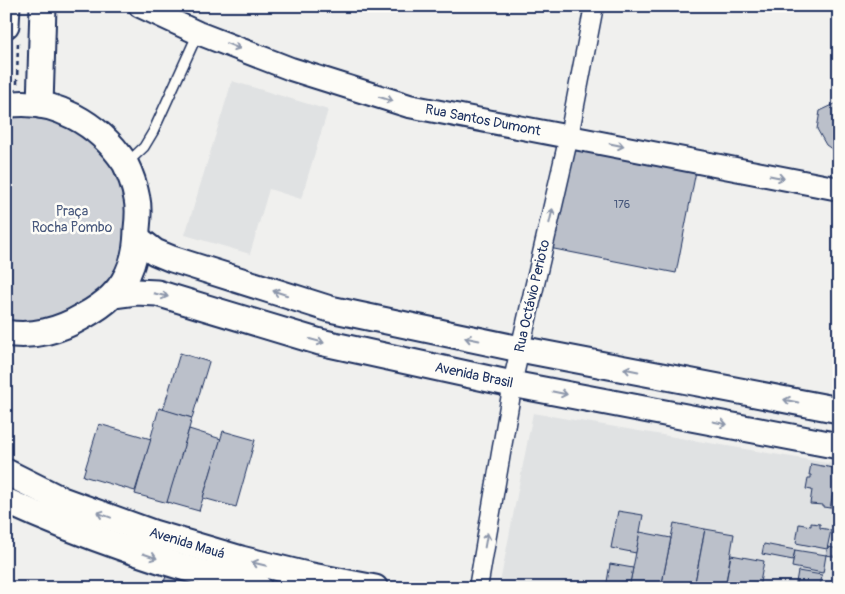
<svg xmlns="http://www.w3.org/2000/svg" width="845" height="594" viewBox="0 0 845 594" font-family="Pangolin,sans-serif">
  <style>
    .built { fill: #e0e2e3 }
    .green { fill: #d0d3d8; stroke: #76819b }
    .building { fill: #bbc0ca; stroke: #1b2f5e }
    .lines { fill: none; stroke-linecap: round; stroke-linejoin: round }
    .service-casing { stroke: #1b2f5e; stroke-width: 12 }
    .minor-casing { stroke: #1b2f5e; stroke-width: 21 }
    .tertiary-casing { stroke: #1b2f5e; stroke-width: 26 }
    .secondary-casing { stroke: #1b2f5e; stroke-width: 29 }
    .path { stroke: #1b2f5e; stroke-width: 2.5; stroke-dasharray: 5 4; stroke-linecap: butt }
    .service { stroke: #fdfcf7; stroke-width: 9 }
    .minor { stroke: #fdfcf7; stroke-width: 18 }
    .tertiary { stroke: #fdfcf7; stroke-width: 22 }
    .secondary { stroke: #fdfcf7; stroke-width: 25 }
    .oneway { stroke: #8c96aa }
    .labels { text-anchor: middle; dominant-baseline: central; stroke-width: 5; stroke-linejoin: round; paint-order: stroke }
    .number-label { font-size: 11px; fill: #435379 }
    .street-label { font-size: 14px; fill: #1b2f5e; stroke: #fdfcf7 }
    .park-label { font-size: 14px; fill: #48587c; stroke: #fdfcf7 }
  </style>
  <rect width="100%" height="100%" fill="#f0f0ee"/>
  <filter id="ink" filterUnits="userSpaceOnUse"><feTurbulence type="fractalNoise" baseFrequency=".02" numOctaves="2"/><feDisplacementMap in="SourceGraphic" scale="10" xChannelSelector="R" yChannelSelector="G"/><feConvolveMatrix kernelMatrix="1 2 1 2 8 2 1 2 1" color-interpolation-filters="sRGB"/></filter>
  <g filter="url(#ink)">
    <g class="built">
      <path d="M232,81L328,110L301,199L269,189L250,254L185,235Z"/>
      <path d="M533,413L839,465V588H499Z"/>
    </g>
    <path class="green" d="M6,105H40L126,165L137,238L94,310L6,333Z"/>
    <g class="building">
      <path d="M837,103H839V154L826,145L817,129L820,111Z"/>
      <path d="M569,136L698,161L676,273L544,247Z"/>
      <path d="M180,353L209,362L192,418L163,410Z"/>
      <path d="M159,408L192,418L168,503L135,494Z"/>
      <path d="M99,424L151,439L135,491L83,476Z"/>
      <path d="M189,429L221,439L199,511L167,502Z"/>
      <path d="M223,431L255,440L236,507L203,498Z"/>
      <path d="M811,464L839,469L838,494L833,493L830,508L823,507V505L810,504L812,490L806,489L808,478H811V475H809Z"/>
      <path d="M839,492V527L832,526Z"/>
      <path d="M618,511L643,515L636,553L611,548Z"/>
      <path d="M674,523L705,529L694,588H661Z"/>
      <path d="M811,523L820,524V528L831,530L827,549L796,543L799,524L811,526Z"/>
      <path d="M705,529L734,534L725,588H694Z"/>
      <path d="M640,532L671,538L661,588H629Z"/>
      <path d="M764,544L795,550L793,560L762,554Z"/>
      <path d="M828,547L839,549V557L826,555Z"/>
      <path d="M795,550L826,555L823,573L792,567Z"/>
      <path d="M731,555L764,561L759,588H725Z"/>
      <path d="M610,564L633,568L629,588H606Z"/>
      <path d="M798,571L822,575L820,588H795Z"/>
      <path d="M167,573L217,588H162Z"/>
    </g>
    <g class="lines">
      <g class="service-casing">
        <path id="service" d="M127,163L144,147L153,132L198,33"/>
      </g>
      <g class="minor-casing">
        <path id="minor" d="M478,588L515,371L569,136L594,6"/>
      </g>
      <g class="tertiary-casing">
        <path id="tertiary" d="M140,6L198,33L291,69L409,106L839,189"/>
      </g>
      <g class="secondary-casing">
        <g id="secondary">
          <path d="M6,25L7,6"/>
          <path d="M6,105C54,97 99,124 125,163C130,173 135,188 137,199C139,208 138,220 137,229C137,253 130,278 113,295C104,304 93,311 82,317C60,330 32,338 6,333"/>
          <path d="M40,105L43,6"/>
          <path d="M137,238L155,252L172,259L330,309L520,349L839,410"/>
          <path d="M113,295L136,292L157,293L320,342L512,384L839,446"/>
          <path d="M6,472L62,500L153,533L241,559L307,575L375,588"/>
          <path d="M6,501C87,538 173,567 259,588"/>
        </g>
      </g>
      <path class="path" d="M17,84L18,40"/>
      <use href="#service" class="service"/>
      <use href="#minor" class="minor"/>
      <use href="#tertiary" class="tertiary"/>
      <use href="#secondary" class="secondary"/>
    </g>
    <defs><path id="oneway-shaft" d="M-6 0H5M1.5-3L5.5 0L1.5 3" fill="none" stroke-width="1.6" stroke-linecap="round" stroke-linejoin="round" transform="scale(1.25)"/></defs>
    <g class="oneway">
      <use href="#oneway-shaft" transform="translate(233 46) rotate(22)"/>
      <use href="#oneway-shaft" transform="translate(386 99) rotate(18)"/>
      <use href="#oneway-shaft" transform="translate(617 145) rotate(11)"/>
      <use href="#oneway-shaft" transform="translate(777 177) rotate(11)"/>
      <use href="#oneway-shaft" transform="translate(551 216) rotate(-77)"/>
      <use href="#oneway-shaft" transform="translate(280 293) rotate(-162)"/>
      <use href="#oneway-shaft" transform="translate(161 295) rotate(14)"/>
      <use href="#oneway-shaft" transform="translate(472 339) rotate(-168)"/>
      <use href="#oneway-shaft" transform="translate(317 341) rotate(15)"/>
      <use href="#oneway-shaft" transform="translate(631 370) rotate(-169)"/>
      <use href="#oneway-shaft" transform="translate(560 393) rotate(11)"/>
      <use href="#oneway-shaft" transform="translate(791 401) rotate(-169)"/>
      <use href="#oneway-shaft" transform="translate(720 423) rotate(11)"/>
      <use href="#oneway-shaft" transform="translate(104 515) rotate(-160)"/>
      <use href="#oneway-shaft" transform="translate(486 540) rotate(-80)"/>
      <use href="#oneway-shaft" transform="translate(150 556) rotate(19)"/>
      <use href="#oneway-shaft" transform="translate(259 564) rotate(-167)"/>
    </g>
  </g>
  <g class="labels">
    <g class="number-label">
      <text x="622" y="204">176</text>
    </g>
    <g class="street-label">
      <text transform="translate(483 120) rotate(11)">Rua Santos Dumont</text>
      <text transform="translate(532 296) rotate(-77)">Rua Octávio Perioto</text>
      <text transform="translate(474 375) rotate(12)">Avenida Brasil</text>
      <text transform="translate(187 543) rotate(17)">Avenida Mauá</text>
    </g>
    <g class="park-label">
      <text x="72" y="211">Praça<tspan x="72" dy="16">Rocha Pombo</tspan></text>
    </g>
  </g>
  <rect width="845" height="594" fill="none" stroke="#fdfcf7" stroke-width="25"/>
  <rect x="12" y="12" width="820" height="569" fill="none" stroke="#1b2f5e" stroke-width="2" filter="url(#ink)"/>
</svg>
